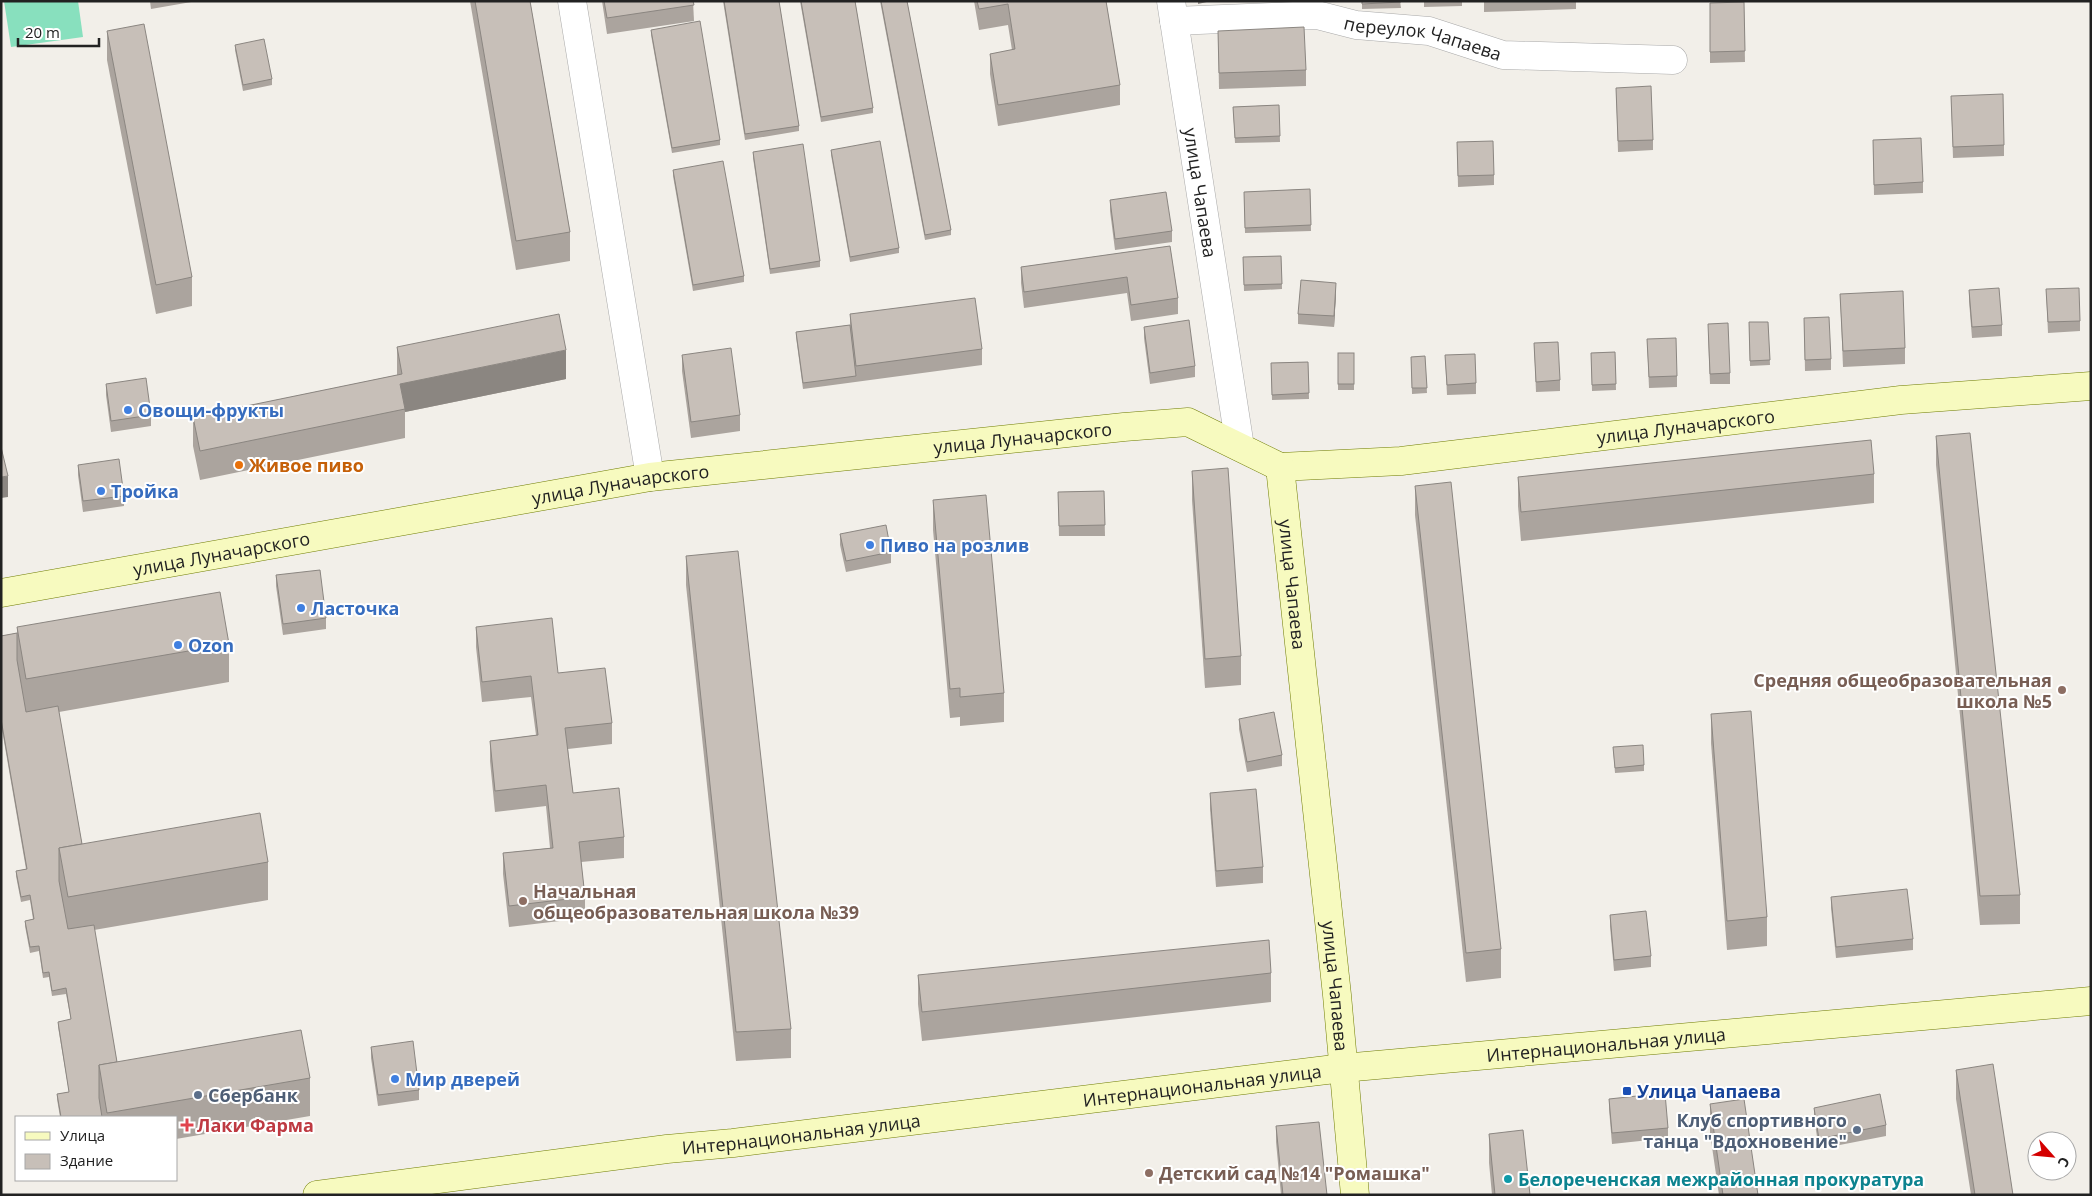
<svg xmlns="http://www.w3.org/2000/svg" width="2092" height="1196" viewBox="0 0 2092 1196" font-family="'Open Sans',sans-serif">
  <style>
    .pitch { fill: #88e0be }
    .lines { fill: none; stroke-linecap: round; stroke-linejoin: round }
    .street-casing { stroke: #a9a9a9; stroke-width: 29 }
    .secondary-casing { stroke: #707d05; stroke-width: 29 }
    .street { stroke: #fff; stroke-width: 28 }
    .secondary { stroke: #f7fabf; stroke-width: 28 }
    .wall { fill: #aba49e }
    .shaded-wall { fill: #8b8681 }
    .building { fill: #c7bfb8; stroke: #8b8681 }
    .shop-dot { fill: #3f7fe0; stroke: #fff; stroke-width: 2 }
    .food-dot { fill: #e8710a; stroke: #fff; stroke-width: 2 }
    .education-dot { fill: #8d6e63; stroke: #fff; stroke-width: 2 }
    .transit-dot { fill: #1a4fb4; stroke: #fff; stroke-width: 2 }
    .service-dot { fill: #5c6f8a; stroke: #fff; stroke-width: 2 }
    .health-dot { fill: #e0444e; stroke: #fff; stroke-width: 2 }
    .culture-dot { fill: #0f9aa8; stroke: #fff; stroke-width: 2 }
    .labels { text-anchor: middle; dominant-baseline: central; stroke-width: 4; stroke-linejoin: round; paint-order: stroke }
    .street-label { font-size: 18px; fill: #222; stroke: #fff }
    .shop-label { font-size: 18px; font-weight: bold; fill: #366cbe; stroke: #fff; text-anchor: start }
    .food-label { font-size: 18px; font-weight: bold; fill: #c56008; stroke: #fff; text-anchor: start }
    .education-label { font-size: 18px; font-weight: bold; fill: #785e54; stroke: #fff; text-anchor: start }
    .transit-label { font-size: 18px; font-weight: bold; fill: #164399; stroke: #fff; text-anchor: start }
    .service-label { font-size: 18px; font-weight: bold; fill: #4e5e75; stroke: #fff; text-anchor: start }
    .health-label { font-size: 18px; font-weight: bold; fill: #be3a42; stroke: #fff; text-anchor: start }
    .culture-label { font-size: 18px; font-weight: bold; fill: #0d838f; stroke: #fff; text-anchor: start }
  </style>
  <rect width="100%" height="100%" fill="#f2efe9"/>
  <path class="pitch" d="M4,1H78L83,37L11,47Z"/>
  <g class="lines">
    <g class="street-casing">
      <g id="street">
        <path d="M572,1L650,477"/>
        <path id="s1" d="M1171,1L1240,447"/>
        <path id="s2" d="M1174,21L1317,15L1356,25L1429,31L1503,55L1673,60"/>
      </g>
    </g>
    <g class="secondary-casing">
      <g id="secondary">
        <path id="s3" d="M1280,467L1401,461L1901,400L2091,386"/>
        <path id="s4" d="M1280,467L1337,995L1355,1195"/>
        <path id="s5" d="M1,593L650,477L1124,427L1188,422L1280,467"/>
        <path id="s6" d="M317,1195L667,1149L733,1143L1343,1068L2091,1001"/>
      </g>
    </g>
    <use href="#street" class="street"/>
    <use href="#secondary" class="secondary"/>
  </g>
  <g class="wall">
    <path d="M150,1H197L151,9Z"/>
    <path d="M470,1H530L570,232V261L516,270Z"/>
    <path d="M602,1H693L694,21L607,34Z"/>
    <path d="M723,1H779L799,126V131L745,140Z"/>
    <path d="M800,1H855L873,108V113L821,122Z"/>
    <path d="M880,1H907L951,230V235L925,240Z"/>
    <path d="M974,1H1106L1120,85V105L998,126L990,74V54L1012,50L1008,25L979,30Z"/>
    <path d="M1362,1H1400L1401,8L1362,9Z"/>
    <path d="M1424,1H1462V6L1424,7Z"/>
    <path d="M1484,1H1576V9L1484,12Z"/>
    <path d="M1744,2L1745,62L1710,63V3Z"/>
    <path d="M651,30L720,140V145L672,153L651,35Z"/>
    <path d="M107,31L192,277V306L156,314L107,60Z"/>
    <path d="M1218,31L1306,70V86L1219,89Z"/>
    <path d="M235,45L272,79V85L243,91L235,50Z"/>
    <path d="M1616,88L1653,140V150L1618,152Z"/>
    <path d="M1951,96L2004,145V156L1953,158Z"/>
    <path d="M1279,105L1280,142L1235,143L1233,107Z"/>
    <path d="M1873,140L1923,182V193L1874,195Z"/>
    <path d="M1457,142L1494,175V185L1458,187Z"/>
    <path d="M831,150L899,248V253L850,262L831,155Z"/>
    <path d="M753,152L820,261V267L770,274L753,158Z"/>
    <path d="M673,170L744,276V282L693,291L673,176Z"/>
    <path d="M1310,189L1311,231L1245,233L1244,192Z"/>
    <path d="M1110,200L1172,231V242L1115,250L1110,211Z"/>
    <path d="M1170,246L1178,298V314L1131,321L1127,293L1024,308L1021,283V267Z"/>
    <path d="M1281,256L1282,289L1244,291L1243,257Z"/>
    <path d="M2046,289L2080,321V331L2048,333Z"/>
    <path d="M1969,290L2002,325V336L1972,338L1969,301Z"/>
    <path d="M1336,294L1334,327L1298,324V314Z"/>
    <path d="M1840,294L1905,348V364L1843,367Z"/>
    <path d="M850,314L982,349V365L803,389L796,337V332L850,325Z"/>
    <path d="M1804,318L1831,359V370L1805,371Z"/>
    <path d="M1749,322H1768L1770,365L1750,366Z"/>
    <path d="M1144,327L1195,366V377L1150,384L1144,338Z"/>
    <path d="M1708,334L1730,373V384H1710Z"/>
    <path d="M1647,339L1677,376V387L1649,388Z"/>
    <path d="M1534,343L1560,380V391L1536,392Z"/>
    <path d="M397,347L566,379L405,412V438L200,480L193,446V417L397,375Z"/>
    <path d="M1615,352L1616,390L1592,391L1591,353Z"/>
    <rect x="1338" y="353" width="16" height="37"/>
    <path d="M682,355L740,415V431L691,438L682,371Z"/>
    <path d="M1445,355L1476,383V394L1447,395Z"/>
    <path d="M1425,356L1427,393L1412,394L1411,357Z"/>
    <path d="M1308,362L1309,399L1272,400L1271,363Z"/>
    <path d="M106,384L151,415V426L111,432L106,395Z"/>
    <path d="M1936,436L2020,895V924L1980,925L1936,465Z"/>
    <path d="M78,465L124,496V506L83,512L78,475Z"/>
    <path d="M1192,471L1241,656V685L1205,688L1192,500Z"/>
    <path d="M1874,474V503L1521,541L1518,506V477Z"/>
    <path d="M1415,486L1501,949V978L1466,982L1415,515Z"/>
    <path d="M1104,491L1105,536H1059L1058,492Z"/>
    <path d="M933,500L1004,693V722L960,726V717L950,718L933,530Z"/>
    <path d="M840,534L891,552V563L846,572L840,545Z"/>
    <path d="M686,556L791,1029V1058L736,1061L686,585Z"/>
    <path d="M276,575L326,618V629L283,635L276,586Z"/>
    <path d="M17,627L229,644V682L59,712L82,844L268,862V900L94,930L117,1062L310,1078V1116L176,1139V1117H60L57,1099V1094L69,1092L58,1027V1022L71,1020L66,994L52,996L49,977L43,978L39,951L30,953L25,926V921L33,919L30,900L21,902L16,876V871L26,869L1,724V636L17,633Z"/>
    <path d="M476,627L558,673L612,723V744L568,749L573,793L624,837V858L581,862L585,897V918L509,927L503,874V853L550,848L546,806L495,812L490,761V741L536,735L531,697L482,702L476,647Z"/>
    <path d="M1711,714L1767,917V946L1727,950L1711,743Z"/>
    <path d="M1239,719L1282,755V766L1247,772L1239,729Z"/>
    <path d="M1613,747L1644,765V771L1615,773Z"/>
    <path d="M1210,793L1263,867V883L1216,887L1210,809Z"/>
    <path d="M1831,897L1913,939V950L1836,958L1831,908Z"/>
    <path d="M1610,915L1651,956V967L1614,971L1610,926Z"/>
    <path d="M1271,973V1002L922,1041L918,1004V975Z"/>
    <path d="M371,1047L419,1090V1100L378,1106L371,1058Z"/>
    <path d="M1956,1070L2013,1195H1971L1956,1099Z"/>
    <path d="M1609,1099L1668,1128V1138L1612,1144L1609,1109Z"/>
    <path d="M1710,1104L1758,1195H1719L1710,1133Z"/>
    <path d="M1814,1108L1886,1125V1136L1819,1149L1814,1118Z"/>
    <path d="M1276,1126L1327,1195H1281L1276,1142Z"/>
    <path d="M1489,1134L1530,1195H1492L1489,1163Z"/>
  </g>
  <g class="shaded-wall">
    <path d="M1198,1H1211L1198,4Z"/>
    <path d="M1336,283V294L1334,327V316Z"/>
    <path d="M566,350V379L405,412L400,384Z"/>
    <path d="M8,476V497L1,498V477Z"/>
  </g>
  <g class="building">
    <path d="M475,1H530L570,232L516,241Z"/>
    <path d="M604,1H693L694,5L607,18Z"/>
    <path d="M724,1H779L799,126L745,134Z"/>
    <path d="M801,1H855L873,108L821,117Z"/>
    <path d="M881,1H907L951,230L925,235Z"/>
    <path d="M977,1H1106L1120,85L998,105L990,54L1015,49L1008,4L979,9Z"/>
    <path d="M1362,1H1400L1401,2L1362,4Z"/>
    <path d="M1744,2L1745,51L1710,52V3Z"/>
    <path d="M700,21L720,140L672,148L651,30Z"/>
    <path d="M144,24L192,277L156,285L107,31Z"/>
    <path d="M1304,27L1306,70L1219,73L1218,31Z"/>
    <path d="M264,39L272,79L243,85L235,45Z"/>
    <path d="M1651,86L1653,140L1618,141L1616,88Z"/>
    <path d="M2003,94L2004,145L1953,147L1951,96Z"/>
    <path d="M1279,105L1280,136L1235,138L1233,107Z"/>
    <path d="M1921,138L1923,182L1874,185L1873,140Z"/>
    <path d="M880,141L899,248L850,257L831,150Z"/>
    <path d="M1493,141L1494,175L1458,176L1457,142Z"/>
    <path d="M803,144L820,261L770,269L753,152Z"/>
    <path d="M723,161L744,276L693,285L673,170Z"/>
    <path d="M1310,189L1311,225L1245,228L1244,192Z"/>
    <path d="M1166,192L1172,231L1115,239L1110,200Z"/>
    <path d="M1170,246L1178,298L1131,305L1127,277L1024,292L1021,267Z"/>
    <path d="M1281,256L1282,284L1244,285L1243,257Z"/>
    <path d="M1301,280L1336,283L1334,316L1298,314Z"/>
    <path d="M1999,288L2002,325L1972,327L1969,290Z"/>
    <path d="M2079,288L2080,321L2048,322L2046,289Z"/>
    <path d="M1903,291L1905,348L1843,351L1840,294Z"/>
    <path d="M975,298L982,349L856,366L850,314Z"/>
    <path d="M559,314L566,350L400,384L405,409L200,451L193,417L402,374L397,347Z"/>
    <path d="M1829,317L1831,359L1805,360L1804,318Z"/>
    <path d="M1189,320L1195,366L1150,373L1144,327Z"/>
    <path d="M1749,322H1768L1770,360L1750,361Z"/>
    <path d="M1728,323L1730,373L1710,374L1708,324Z"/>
    <path d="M850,325L856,376L803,383L796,332Z"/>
    <path d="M1676,338L1677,376L1649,377L1647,339Z"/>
    <path d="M1558,342L1560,380L1536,382L1534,343Z"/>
    <path d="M731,348L740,415L691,422L682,355Z"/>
    <path d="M1615,352L1616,384L1592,385L1591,353Z"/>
    <rect x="1338" y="353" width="16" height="31"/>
    <path d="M1475,354L1476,383L1447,385L1445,355Z"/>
    <path d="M1425,356L1427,388H1412L1411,357Z"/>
    <path d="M1308,362L1309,393L1272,395L1271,363Z"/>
    <path d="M146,378L151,415L111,421L106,384Z"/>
    <path d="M1970,433L2020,895L1980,896L1936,436Z"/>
    <path d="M1871,440L1874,474L1521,512L1518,477Z"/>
    <path d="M1,447L8,476L1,477Z"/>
    <path d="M119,459L124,496L83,501L78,465Z"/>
    <path d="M1228,468L1241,656L1205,659L1192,471Z"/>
    <path d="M1451,482L1501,949L1466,953L1415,486Z"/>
    <path d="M1104,491L1105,525L1059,526L1058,492Z"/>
    <path d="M986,495L1004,693L960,697V688L950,689L933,500Z"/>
    <path d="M886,525L891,552L846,561L840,534Z"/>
    <path d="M738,551L791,1029L736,1032L686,556Z"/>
    <path d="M320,570L326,618L283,624L276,575Z"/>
    <path d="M220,592L229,644L26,679L17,627Z"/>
    <path d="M552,618L558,673L605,668L612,723L565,728L573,793L619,788L624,837L579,842L585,897L509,906L503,853L553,848L546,785L495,791L490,741L538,735L531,676L482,682L476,627Z"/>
    <path d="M17,633V660L26,712L58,706L82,844L59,848V881L68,929L94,925L117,1062L99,1065V1098L102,1117H61L57,1094L69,1092L58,1022L71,1019L66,988L52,991L49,972L43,973L39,946L30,947L25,921L34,919L30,895L21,897L16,871L27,869L1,719V636Z"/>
    <path d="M1751,711L1767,917L1727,921L1711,714Z"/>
    <path d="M1274,712L1282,755L1247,762L1239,719Z"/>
    <path d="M1643,745L1644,765L1615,768L1613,747Z"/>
    <path d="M1256,789L1263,867L1216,871L1210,793Z"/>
    <path d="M260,813L268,862L68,897L59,848Z"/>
    <path d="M1907,889L1913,939L1836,947L1831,897Z"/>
    <path d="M1646,911L1651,956L1614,960L1610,915Z"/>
    <path d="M1269,940L1271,973L922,1012L918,975Z"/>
    <path d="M301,1030L310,1078L107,1113L99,1065Z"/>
    <path d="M413,1041L419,1090L378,1095L371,1047Z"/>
    <path d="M1993,1064L2013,1195H1975L1956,1070Z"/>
    <path d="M1665,1093L1668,1128L1612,1133L1609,1099Z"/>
    <path d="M1880,1094L1886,1125L1819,1139L1814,1108Z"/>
    <path d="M1744,1099L1758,1195H1723L1710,1104Z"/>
    <path d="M1319,1122L1327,1195H1283L1276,1126Z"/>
    <path d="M1523,1130L1530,1195H1495L1489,1134Z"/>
  </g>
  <g class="shop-dot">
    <circle cx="128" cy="410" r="5"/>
    <circle cx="101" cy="491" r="5"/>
    <circle cx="870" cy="545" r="5"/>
    <circle cx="301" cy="608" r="5"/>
    <circle cx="178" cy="645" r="5"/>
    <circle cx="395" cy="1079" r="5"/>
  </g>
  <circle class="food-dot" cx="239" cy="465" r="5"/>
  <g class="education-dot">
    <circle cx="2062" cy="690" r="5"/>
    <circle cx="523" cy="901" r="5"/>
    <circle cx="1149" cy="1173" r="5"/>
  </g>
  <rect class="transit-dot" x="1622" y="1086" width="10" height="10" rx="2.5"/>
  <g class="service-dot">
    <circle cx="198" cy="1095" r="5"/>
    <circle cx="1857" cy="1130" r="5"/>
  </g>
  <path class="health-dot" d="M184.5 1117.5h5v5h5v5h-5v5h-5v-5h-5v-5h5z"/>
  <circle class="culture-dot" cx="1508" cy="1179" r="5"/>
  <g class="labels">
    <g class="street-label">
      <text stroke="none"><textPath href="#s2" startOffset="252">переулок Чапаева</textPath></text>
      <text stroke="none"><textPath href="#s1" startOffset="194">улица Чапаева</textPath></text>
      <text stroke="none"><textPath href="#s3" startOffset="408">улица Луначарского</textPath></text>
      <text stroke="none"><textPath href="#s5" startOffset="1034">улица Луначарского</textPath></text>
      <text stroke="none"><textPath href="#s5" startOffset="629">улица Луначарского</textPath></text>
      <text stroke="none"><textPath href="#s5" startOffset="224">улица Луначарского</textPath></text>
      <text stroke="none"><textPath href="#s4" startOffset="118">улица Чапаева</textPath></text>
      <text stroke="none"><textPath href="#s4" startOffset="522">улица Чапаева</textPath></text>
      <text stroke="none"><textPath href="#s6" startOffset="1298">Интернациональная улица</textPath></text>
      <text stroke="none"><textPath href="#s6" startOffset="892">Интернациональная улица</textPath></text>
      <text stroke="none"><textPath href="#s6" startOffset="488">Интернациональная улица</textPath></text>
    </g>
    <g class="shop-label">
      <text x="138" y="410">Овощи-фрукты</text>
      <text x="111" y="491">Тройка</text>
      <text x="880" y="545">Пиво на розлив</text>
      <text x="311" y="608">Ласточка</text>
      <text x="188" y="645">Ozon</text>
      <text x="405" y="1079">Мир дверей</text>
    </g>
    <g class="food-label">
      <text x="249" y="465">Живое пиво</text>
    </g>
    <g class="education-label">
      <text x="2052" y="680" text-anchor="end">Средняя общеобразовательная<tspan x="2052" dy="21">школа №5</tspan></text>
      <text x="533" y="891">Начальная<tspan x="533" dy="21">общеобразовательная школа №39</tspan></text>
      <text x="1159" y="1173">Детский сад №14 "Ромашка"</text>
    </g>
    <g class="transit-label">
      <text x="1637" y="1091">Улица Чапаева</text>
    </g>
    <g class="service-label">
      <text x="208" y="1095">Сбербанк</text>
      <text x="1847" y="1120" text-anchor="end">Клуб спортивного<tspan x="1847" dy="21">танца "Вдохновение"</tspan></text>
    </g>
    <g class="health-label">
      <text x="197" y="1125">Лаки Фарма</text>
    </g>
    <g class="culture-label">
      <text x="1518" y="1179">Белореченская межрайонная прокуратура</text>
    </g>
  </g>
  <rect width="2092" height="1196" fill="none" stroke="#222222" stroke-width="5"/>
  <rect x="15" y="1116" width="162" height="65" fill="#ffffff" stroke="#a7a7a7"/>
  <rect x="25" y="1132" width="25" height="8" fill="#f7fabf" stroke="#a7a7a7"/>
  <text x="60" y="1141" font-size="15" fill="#222222">Улица</text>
  <rect x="25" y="1154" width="25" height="15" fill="#c7bfb8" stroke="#a7a7a7"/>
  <text x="60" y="1166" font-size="15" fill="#222222">Здание</text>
  <g transform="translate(2052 1156) rotate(117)"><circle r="24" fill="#ffffff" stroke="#a7a7a7"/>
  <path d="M0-4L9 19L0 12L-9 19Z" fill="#d40000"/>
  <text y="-8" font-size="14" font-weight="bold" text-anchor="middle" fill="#222222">С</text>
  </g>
  <path d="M18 38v8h81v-8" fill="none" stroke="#222222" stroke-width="2.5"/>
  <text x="25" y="38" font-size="15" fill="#222222" stroke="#ffffff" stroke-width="4" paint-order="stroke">20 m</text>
</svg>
